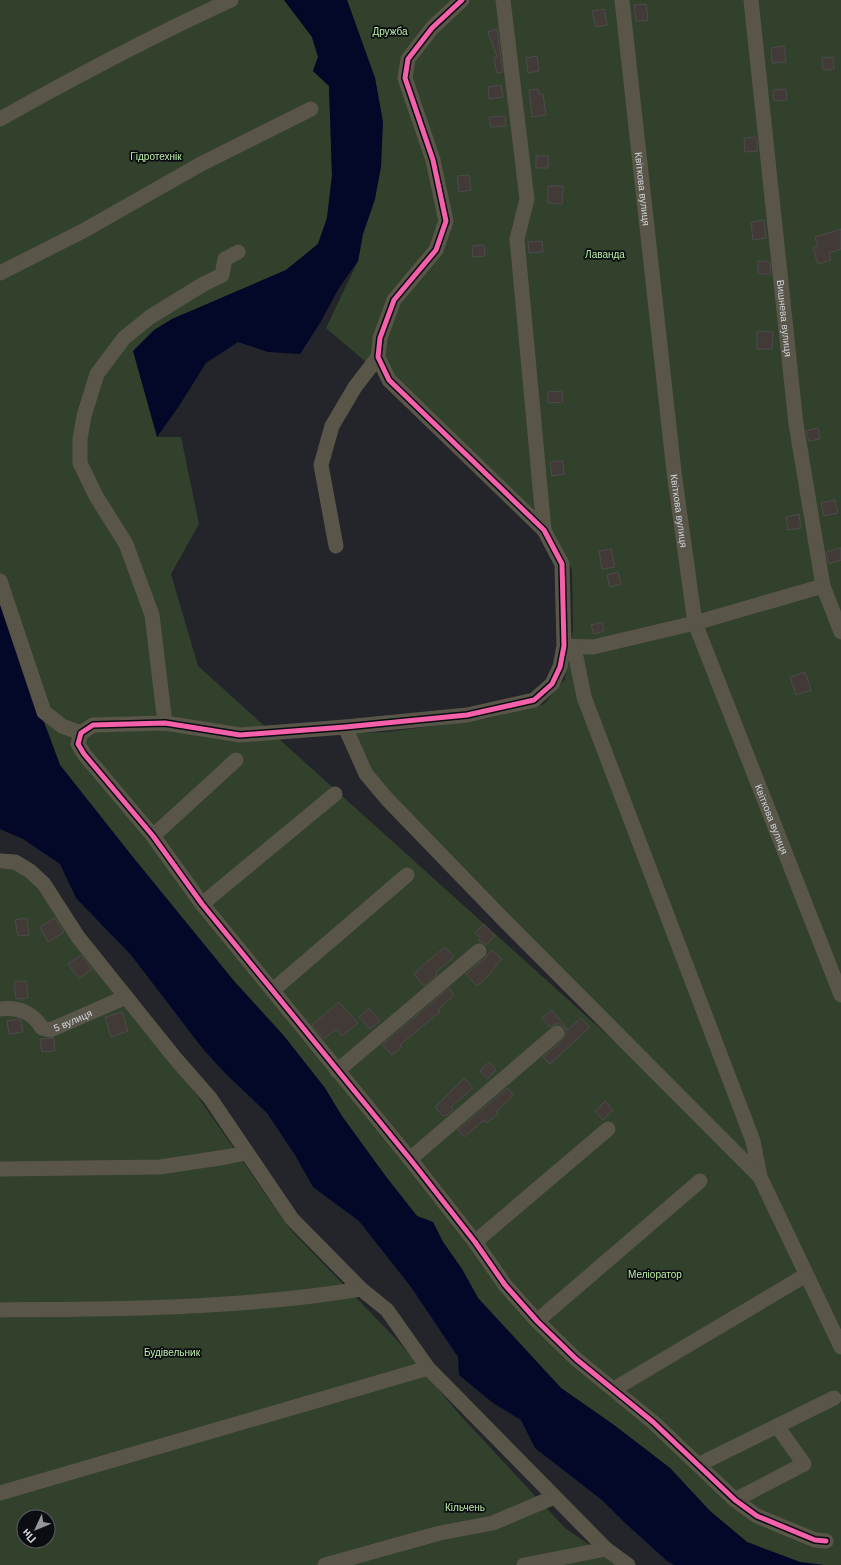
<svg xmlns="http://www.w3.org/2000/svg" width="841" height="1565" viewBox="0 0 841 1565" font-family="Helvetica,sans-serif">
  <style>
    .green { fill: #31412c; fill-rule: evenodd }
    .water { fill: #030828 }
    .building { fill: #413a36; stroke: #4c4b4c }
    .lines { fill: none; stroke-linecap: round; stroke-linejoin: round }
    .minor { stroke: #595549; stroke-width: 15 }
    .cycleway-casing { stroke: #0b0d11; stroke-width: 8 }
    .cycleway { stroke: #f560ab; stroke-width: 5 }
    .labels { text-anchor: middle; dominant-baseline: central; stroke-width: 3.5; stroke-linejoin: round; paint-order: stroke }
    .park-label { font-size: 10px; fill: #bcefa9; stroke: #0b0d11 }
    .street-label { font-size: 10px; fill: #d1d4db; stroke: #0b0d11 }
  </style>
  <rect width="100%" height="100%" fill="#23252a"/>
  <g class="green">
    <path d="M0,0H284L312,37L318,57L313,71L329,86L332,175L327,218L318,244L286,270L172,319L157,437H181L199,524L171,574L198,666L766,1178L378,782L355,733L387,732L486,719L544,704L565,679L573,630L572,570L554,532L452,435L326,328L358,261L363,234L375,199L383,122L375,78L347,0H841V1565H824L800,1562L747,1542L710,1511L670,1468L614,1425L561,1388L478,1298L462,1269L443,1242L433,1222L417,1216L387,1178L341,1116L325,1088L284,1036L234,981L132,856L60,765L0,604Z"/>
    <path d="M19,868L41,888L183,1075L289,1228L397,1340L460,1415L565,1528L619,1565H0V869ZM24,1517H48V1541H24Z"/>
  </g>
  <g class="water">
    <path d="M284,0H347L375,78L383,122L381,167L375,199L363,234L358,261L339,288L320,323L300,354L268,352L238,342L206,363L179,406L157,437L133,351L154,330L172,319L286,270L318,244L327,218L332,175L329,86L313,71L318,57L312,37Z"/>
    <path d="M0,604L60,765L132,856L234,981L284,1036L325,1088L342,1116L387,1178L417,1216L433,1222L443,1242L462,1269L478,1298L561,1388L614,1425L670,1468L710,1511L747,1542L800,1562L824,1565H674L667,1561L623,1521L602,1500L535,1448L521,1420L493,1403L459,1375L458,1357L411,1287L359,1221L313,1187L295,1155L267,1113L226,1074L203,1049L131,955L76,898L60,864L23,839L0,829Z"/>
  </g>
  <g class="building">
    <path d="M646,4L648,20L636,21L634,5Z"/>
    <path d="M604,9L607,25L596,27L592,11Z"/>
    <path d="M497,29L503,72L497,73L494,58L497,57L488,32Z"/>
    <path d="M784,46L786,62L772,63L771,48Z"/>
    <path d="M537,56L539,71L528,73L526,58Z"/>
    <path d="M833,57L834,69L823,70L822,58Z"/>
    <path d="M501,85L503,97L489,99L488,87Z"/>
    <path d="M538,89L539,94H543L546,115L532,117L529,90Z"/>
    <path d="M786,89L787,100L774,101L773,90Z"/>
    <path d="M505,116L506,126L491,127L489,117Z"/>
    <path d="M756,137L758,151L745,152L744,138Z"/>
    <rect x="536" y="156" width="12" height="12"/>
    <path d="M469,175L471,190L459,192L457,176Z"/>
    <path d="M548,186H563L562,204L548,203Z"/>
    <path d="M764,220L766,238L753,240L751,222Z"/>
    <path d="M841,229V249L829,253L831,260L818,264L813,248L818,246L815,237Z"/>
    <path d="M542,241L543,252L529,253L528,242Z"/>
    <path d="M484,245L485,256L473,257L472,246Z"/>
    <path d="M758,261L770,262L771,274H758Z"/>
    <path d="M757,331L773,332L772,349H757Z"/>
    <path d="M562,391L563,402L548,403V392Z"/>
    <path d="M818,428L820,439L809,441L806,431Z"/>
    <path d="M563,461L564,474L552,476L550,462Z"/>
    <path d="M835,500L838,513L824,516L821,503Z"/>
    <path d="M799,514L801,528L788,530L786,517Z"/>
    <path d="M841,548V560L829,564L826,552Z"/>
    <path d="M611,549L615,567L602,569L599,551Z"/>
    <path d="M618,572L621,584L610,587L607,575Z"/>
    <path d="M602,622L604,631L594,634L591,625Z"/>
    <path d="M805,672L811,690L796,695L790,677Z"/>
    <path d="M27,918L29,935L18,936L15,920Z"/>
    <path d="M55,918L64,932L48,942L40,927Z"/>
    <path d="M484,924L495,936L486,945L478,940L480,937L475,933Z"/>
    <path d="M445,947L454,957L436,972L437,975L424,986L414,974L422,966Z"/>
    <path d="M491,950L502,959L488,976L477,986L466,974L485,958Z"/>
    <path d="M81,955L92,969L79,979L68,964Z"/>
    <path d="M26,981L28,998L16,999L14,982Z"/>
    <path d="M449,988L454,995L438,1010L440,1012L400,1045L402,1047L392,1055L382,1045Z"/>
    <path d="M339,1002L358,1023L342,1036L336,1029L324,1039L312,1025Z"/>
    <path d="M369,1008L380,1021L370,1029L359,1017Z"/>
    <path d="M552,1010L568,1030L581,1018L590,1027L550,1064L543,1057L563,1040L566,1032L564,1027L560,1024H555L550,1027L542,1018Z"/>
    <path d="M122,1012L128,1031L111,1037L105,1017Z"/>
    <path d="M19,1019L21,1020L23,1032L9,1034L7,1021Z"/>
    <path d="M54,1038L55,1051L42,1052L40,1039Z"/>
    <path d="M489,1062L496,1070L487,1079L480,1071Z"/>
    <path d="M464,1078L473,1088L451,1107L453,1110L446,1116L445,1115L443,1116L435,1107Z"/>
    <path d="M507,1088L514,1095L496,1112L498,1114L486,1123L484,1120L464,1137L458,1130Z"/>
    <path d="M605,1101L613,1110L603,1120L595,1111Z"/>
  </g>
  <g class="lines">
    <g class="minor">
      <path d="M462,0L432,28L408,59L405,78L433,160L446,221L436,250L394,300L380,338L378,357L389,380L544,530L562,564L564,646L560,667L552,684L534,700L467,715L345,727L240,735L165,723L93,725L81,733L78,744L84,754L153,836L202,904L410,1159L475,1242L505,1285L537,1321L576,1359L653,1422L735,1500L757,1516L815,1540L826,1541"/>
      <path d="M503,0L527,199L517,239L544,530"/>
      <path id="s1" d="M622,0L674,472L695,623L841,995"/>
      <path id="s2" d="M751,0L796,424L823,586L841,632"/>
      <path d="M0,119C75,77 152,36 231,0"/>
      <path d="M0,273L83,231L201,164L311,109"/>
      <path d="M336,546L321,465L332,426L355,387L378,357"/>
      <path d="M0,581L44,712L62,726L81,733"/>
      <path d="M565,646L593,647L695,623L823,586"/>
      <path d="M574,647L584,697L753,1141L760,1177"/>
      <path d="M165,723L152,615L126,544L96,496L80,463V439L84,416L97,374L124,338L150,317L202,285L222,275L225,259L238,252"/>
      <path d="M345,727L366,774L387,799L503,919L760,1177L841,1347"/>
      <path d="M153,836L236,760"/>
      <path d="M0,861L15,862L30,871L44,884L78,937L175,1058L210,1098L292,1219L361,1289L387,1310L428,1368L606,1549L628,1565"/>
      <path d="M202,904L335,794"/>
      <path d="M273,990L407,875"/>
      <path id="s3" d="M0,1009C19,1007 32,1012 42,1028L50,1030L126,997"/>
      <path d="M337,1071L479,951"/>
      <path d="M410,1159L557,1033"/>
      <path d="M0,1169L160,1167L226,1157L246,1153"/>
      <path d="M475,1242L608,1129"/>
      <path d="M0,1310C29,1309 59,1310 88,1309C179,1308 271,1304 361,1289"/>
      <path d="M537,1321L700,1181"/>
      <path d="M614,1389L806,1275"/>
      <path d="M698,1465L834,1398"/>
      <path d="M0,1493L428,1368"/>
      <path d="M735,1500L804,1464L777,1426"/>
      <path d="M325,1565L440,1533L493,1523L554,1497"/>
      <path d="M524,1565L606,1549"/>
    </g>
    <g class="cycleway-casing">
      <path id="cycleway" d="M462,0L432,28L408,59L405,78L433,160L446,221L436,250L394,300L380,338L378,357L389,380L544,530L562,564L564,646L560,667L552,684L534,700L467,715L345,727L240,735L165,723L93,725L81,733L78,744L84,754L153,836L202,904L410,1159L475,1242L505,1285L537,1321L576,1359L653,1422L735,1500L757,1516L815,1540L826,1541"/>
    </g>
    <use href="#cycleway" class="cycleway"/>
  </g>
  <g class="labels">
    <g class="park-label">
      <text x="390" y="31">Дружба</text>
      <text x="156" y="156">Гідротехнік</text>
      <text x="605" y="254">Лаванда</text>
      <text x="655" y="1274">Меліоратор</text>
      <text x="172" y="1352">Будівельник</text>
      <text x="465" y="1507">Кільчень</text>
    </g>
    <g class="street-label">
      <text stroke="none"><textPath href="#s1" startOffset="190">Квіткова вулиця</textPath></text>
      <text stroke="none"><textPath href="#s2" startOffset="320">Вишнева вулиця</textPath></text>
      <text stroke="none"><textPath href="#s1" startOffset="514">Квіткова вулиця</textPath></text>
      <text stroke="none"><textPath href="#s1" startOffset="838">Квіткова вулиця</textPath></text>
      <text stroke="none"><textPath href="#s3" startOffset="82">5 вулиця</textPath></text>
    </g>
  </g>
  <g transform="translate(36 1529) rotate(226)"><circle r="19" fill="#0b0d11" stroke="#5a5d62"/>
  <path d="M0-3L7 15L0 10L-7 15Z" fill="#94979d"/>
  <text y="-6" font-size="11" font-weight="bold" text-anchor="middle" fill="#d1d4db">Пн</text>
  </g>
</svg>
